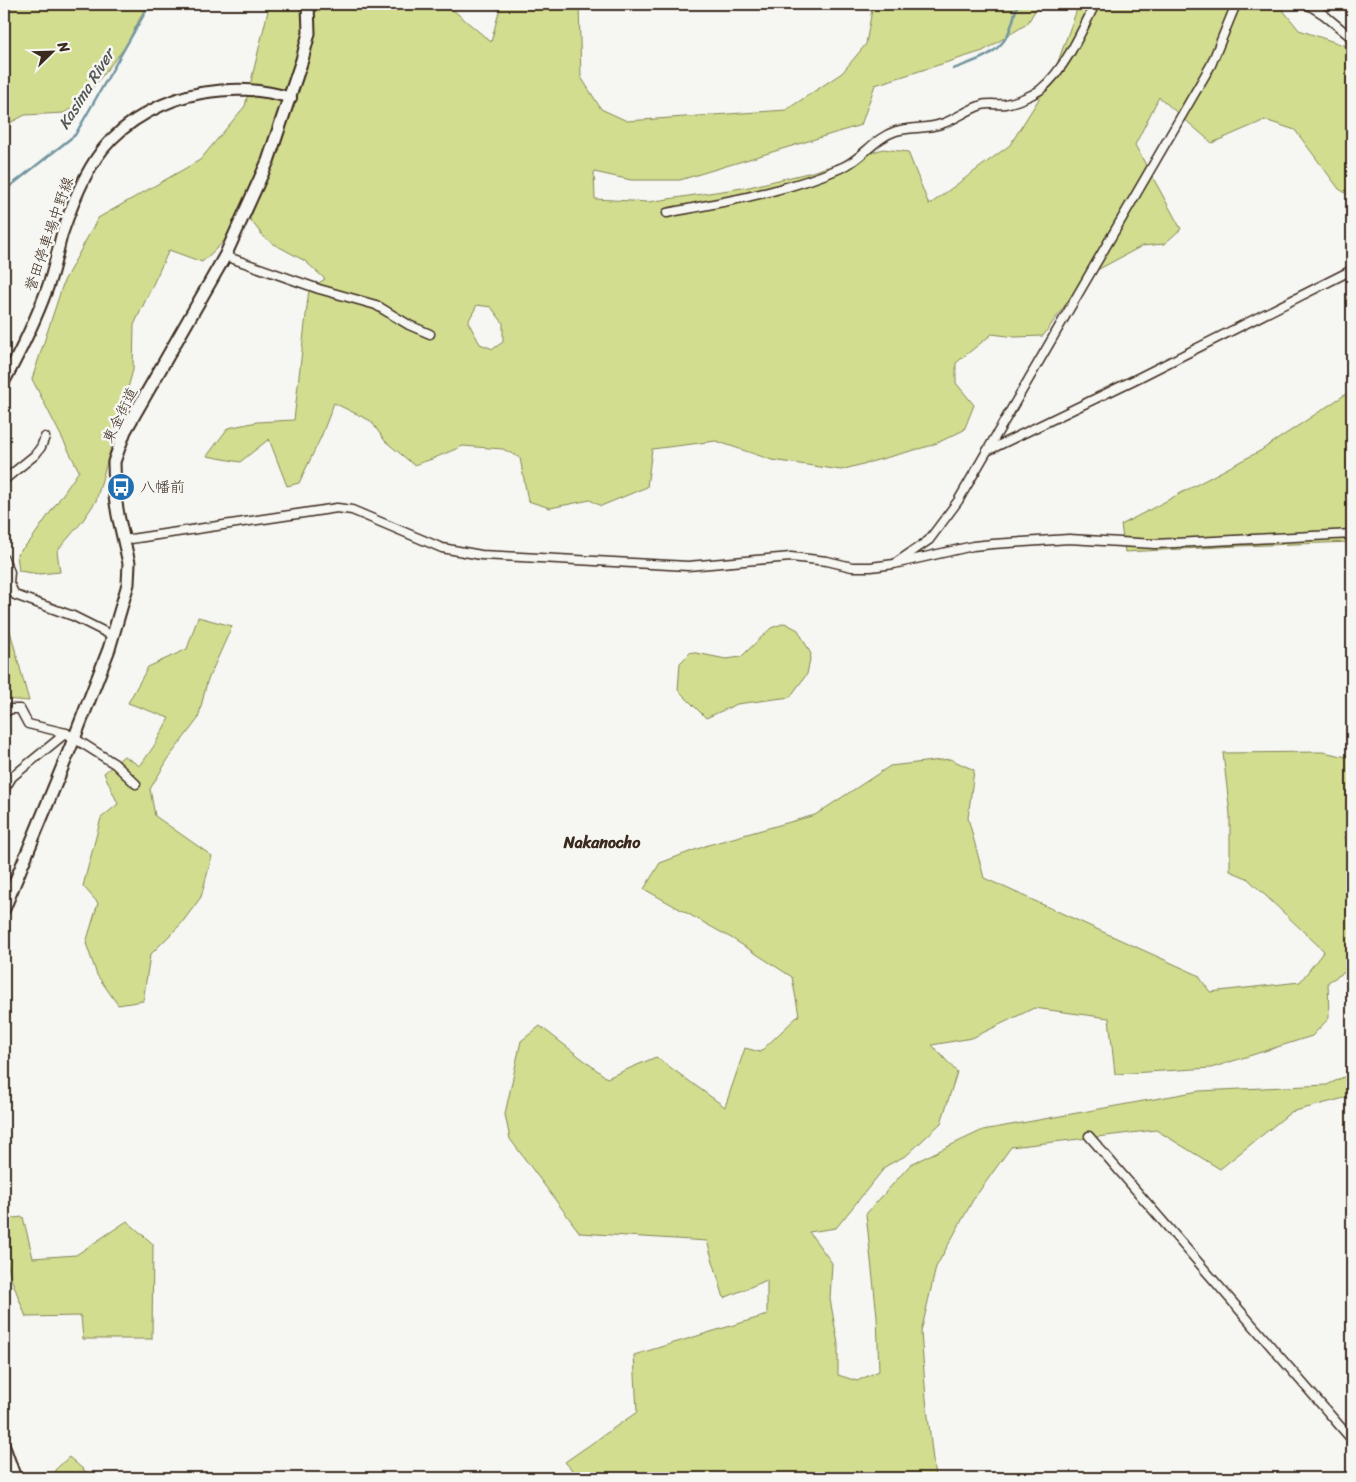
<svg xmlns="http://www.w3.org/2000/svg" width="1356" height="1482" viewBox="0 0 1356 1482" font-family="Sriracha,'Klee One',sans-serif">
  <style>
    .green { fill: #d2dd90; stroke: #868457; fill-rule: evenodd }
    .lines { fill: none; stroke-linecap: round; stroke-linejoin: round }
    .stream { stroke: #7194a0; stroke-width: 2.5 }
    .minor-casing { stroke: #3b2a1e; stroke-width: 11 }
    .major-casing { stroke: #3b2a1e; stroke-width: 14 }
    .highway-casing { stroke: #3b2a1e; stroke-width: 15 }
    .minor { stroke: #f6f6f2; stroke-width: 8 }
    .major { stroke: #f6f6f2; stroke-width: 10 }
    .highway { stroke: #f6f6f2; stroke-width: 11 }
    .labels { text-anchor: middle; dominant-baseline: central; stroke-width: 5; stroke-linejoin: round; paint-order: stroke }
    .street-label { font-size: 15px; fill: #3b2a1e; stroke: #f6f6f2 }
    .poi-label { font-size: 15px; fill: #3b2a1e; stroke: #f6f6f2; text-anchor: start }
    .water-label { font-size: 16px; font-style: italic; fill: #525654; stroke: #f6f6f2 }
    .neighbourhood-label { font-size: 16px; font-weight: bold; fill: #3b2a1e; stroke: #f6f6f2 }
  </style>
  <rect width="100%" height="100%" fill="#f6f6f2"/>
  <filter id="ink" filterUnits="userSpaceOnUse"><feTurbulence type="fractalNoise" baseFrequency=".02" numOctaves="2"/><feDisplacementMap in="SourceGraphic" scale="10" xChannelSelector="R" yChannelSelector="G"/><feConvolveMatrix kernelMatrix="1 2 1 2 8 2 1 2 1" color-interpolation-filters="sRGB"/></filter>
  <g filter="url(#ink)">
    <g class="green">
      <path d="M4,4H147L126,46L82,101L64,113L25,115L4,126Z"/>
      <path d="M268,4H446L491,42L501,4H579L581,77L601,109L627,121L786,110L842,73L866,44L873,4H1039L1027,24L983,51L875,85L861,125L680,180H631L594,172L595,199L648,202L749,187L812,172L883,149L908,152L929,205L1010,145L1052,78L1079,4H1278L1299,30L1352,48V197L1339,189L1295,130L1265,120L1212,143L1159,97L1135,145L1181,229L1164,244L1142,246L1086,276L1043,336L1015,337L992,334L956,363V383L974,405L964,430L933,445L841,470L772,460L716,441L652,449L647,487L601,506L590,500L550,508L528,501L520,458L503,449L463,446L432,459L414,465L385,441L371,421L334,403L321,437L299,483L287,486L269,439L240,462L207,456L228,428L257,422L294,420L309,289L325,279L305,261L274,244L263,236L249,218L202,262L169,250L134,325L133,370L96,501L81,523L57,551L60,572L39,574L19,571L17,554L31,540L79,471L32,379L64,281L98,218L200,160L245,106L268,11ZM477,305L491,307L503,323V342L493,349L480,344L468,322Z"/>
      <path d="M1352,390V542L1239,546L1125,552L1121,525L1260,451Z"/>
      <path d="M4,609L29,701L4,699Z"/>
      <path d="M198,617L232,626L207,682L198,719L170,756L150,789L155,816L212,856L201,897L181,924L150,955L143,1001L118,1005L97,975L86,943L98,903L83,886L101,818L118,804L104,773L124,756L140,766L154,746L169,718L128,703L148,667L187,649Z"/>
      <path d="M785,623L798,630L811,654L807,674L790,697L737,704L706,718L678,690L680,663L691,652L726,659L741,657L771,628Z"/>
      <path d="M1323,752L1352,758V801L1344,837L1352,841V968L1328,982L1329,1018L1312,1036L1211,1068L1115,1074L1109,1018L1034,1008L972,1038L932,1045L957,1072L941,1123L907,1155L886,1166L836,1228L809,1232L832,1263L830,1299L838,1344V1375L857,1381L879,1371L877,1316L866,1214L911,1164L983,1130L1199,1091L1327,1085L1352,1073V1096L1291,1112L1220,1169L1156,1130L1011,1147L973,1200L936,1267L921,1332L926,1399L935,1478H579L565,1462L637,1412L634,1355L767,1315V1280L724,1298L707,1241L580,1233L510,1139L505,1114L521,1041L540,1026L607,1078L656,1057L725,1107L745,1048L760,1052L799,1015L792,977L733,939L644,889L660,863L708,845L815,815L890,766L950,759L974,770L968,818L984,878L1198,975L1210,992L1300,982L1324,951L1247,878L1230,871V814L1223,753Z"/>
      <path d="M23,1217L33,1258L76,1255L127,1221L153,1244L152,1339H83L81,1316L26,1317L11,1278L4,1249V1219Z"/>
      <path d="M69,1457L92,1477L109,1478H56L55,1470Z"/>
    </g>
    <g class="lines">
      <g class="stream">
        <path d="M953,69C974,61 997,56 1008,34C1013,25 1014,13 1018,4"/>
        <path d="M4,191L75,135L150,4"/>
      </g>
      <g class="minor-casing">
        <g id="minor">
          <path d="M1307,4L1323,14L1352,38"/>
          <path d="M667,213C727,201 787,192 843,167C863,158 874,138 896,131C910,127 927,129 941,124C955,120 968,109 982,105C989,103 998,105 1005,104C1016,102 1031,96 1040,90C1064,71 1082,31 1095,4"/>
          <path d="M225,256L319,289L376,305L409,325L430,334"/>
          <path d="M987,451L1138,378L1352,270"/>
          <path d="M4,480L35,455L41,447L45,437"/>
          <path d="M124,540L337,508L352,510L442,548L481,555L688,566L791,557L827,561L852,567H871L894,564L973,546L993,544L1069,539L1155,544L1352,534"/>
          <path d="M4,559L10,572L9,583L15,595L73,616L113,636"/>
          <path d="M897,562L929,540L958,501L1211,65L1236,4"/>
          <path d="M4,714L10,709H20L28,724L66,733L115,764L136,784"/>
          <path d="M4,790L12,777L66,733"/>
          <path d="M1089,1136L1352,1440"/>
        </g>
      </g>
      <g class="major-casing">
        <path id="major" d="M4,382C20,352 35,322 47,289C54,271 57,252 62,234C72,205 84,173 103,149C126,120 166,99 201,93C233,88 259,88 291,98"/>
      </g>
      <g class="highway-casing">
        <g id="highway">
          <path d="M4,909L74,739L109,649L128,584L129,563L118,515L115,497L114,462L125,431L225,256L268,161L302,60L309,33L308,4"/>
          <path d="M4,1447L15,1478"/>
        </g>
      </g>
      <use href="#minor" class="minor"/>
      <use href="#major" class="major"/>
      <use href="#highway" class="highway"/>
    </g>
  </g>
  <defs>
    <g id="bus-disc" transform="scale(1.4375)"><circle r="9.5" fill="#1f6fb2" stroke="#f6f6f2"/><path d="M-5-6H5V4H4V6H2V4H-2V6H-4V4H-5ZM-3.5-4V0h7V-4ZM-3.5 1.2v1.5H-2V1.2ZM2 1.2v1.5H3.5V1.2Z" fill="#fff"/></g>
  </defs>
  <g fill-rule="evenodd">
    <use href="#bus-disc" x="121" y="487"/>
  </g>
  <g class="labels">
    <g class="street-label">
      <text transform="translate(49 234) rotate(-71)">誉田停車場中野線</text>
      <text transform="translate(120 415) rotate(-64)">東金街道</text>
    </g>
    <g class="poi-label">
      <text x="140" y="487">八幡前</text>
    </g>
    <g class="water-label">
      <text transform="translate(86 89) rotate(-58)">Kasima River</text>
    </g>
    <g class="neighbourhood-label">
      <text x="602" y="842">Nakanocho</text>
    </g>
  </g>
  <rect width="1356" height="1482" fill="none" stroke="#f6f6f2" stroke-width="20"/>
  <rect x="10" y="10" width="1336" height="1462" fill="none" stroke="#3b2a1e" stroke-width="2" filter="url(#ink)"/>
  <g transform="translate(52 52) rotate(67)" stroke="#f6f6f2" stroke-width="4" paint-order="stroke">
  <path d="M0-4L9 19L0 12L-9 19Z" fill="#3b2a1e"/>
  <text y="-8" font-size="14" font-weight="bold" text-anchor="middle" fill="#3b2a1e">N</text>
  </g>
</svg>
